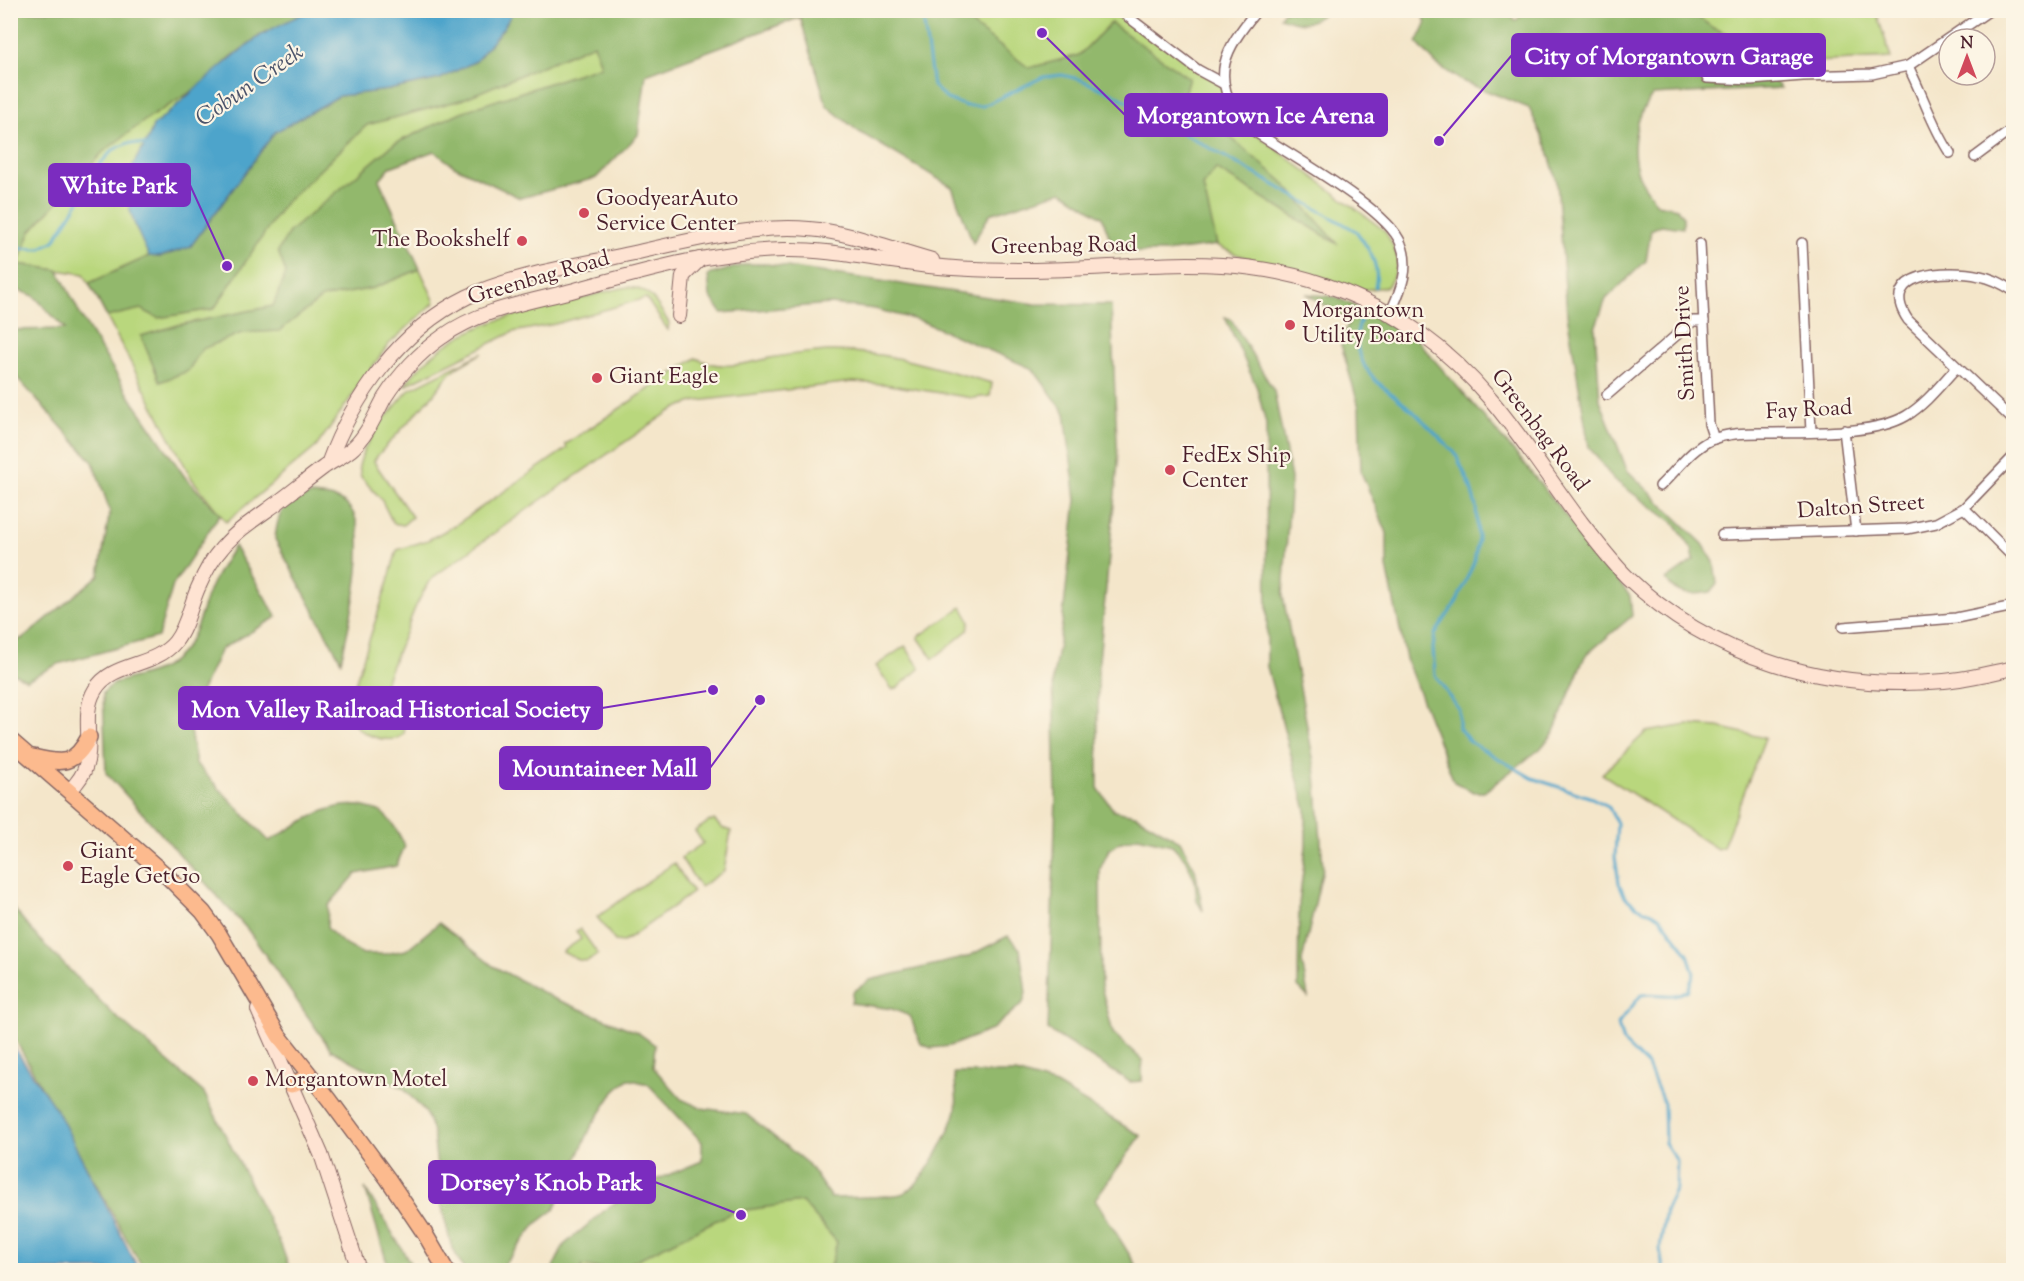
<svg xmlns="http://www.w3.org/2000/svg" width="2024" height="1281" viewBox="0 0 2024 1281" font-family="'Sorts Mill Goudy',serif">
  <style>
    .green { fill: #b9d77d; stroke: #827b54; stroke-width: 1.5 }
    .forest { fill: #92b86c; stroke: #6e6c4c; stroke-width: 1.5 }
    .water { fill: #4ea4cb; stroke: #4c627b; stroke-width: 1.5 }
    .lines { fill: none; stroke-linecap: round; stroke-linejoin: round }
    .stream { stroke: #4ea4cb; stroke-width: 3 }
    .minor-casing { stroke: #866563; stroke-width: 12 }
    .secondary-casing { stroke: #866563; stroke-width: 16 }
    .primary-casing { stroke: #866563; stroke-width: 18 }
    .minor { stroke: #fff; stroke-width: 9 }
    .secondary { stroke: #fee3d2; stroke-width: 14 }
    .primary { stroke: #fcba8e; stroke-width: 15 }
    .poi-dot { fill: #d1495b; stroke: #fcf5e5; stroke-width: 2 }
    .labels { text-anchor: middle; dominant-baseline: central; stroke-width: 4.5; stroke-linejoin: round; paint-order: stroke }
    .poi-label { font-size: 22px; fill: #4a1f2b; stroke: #fcf5e5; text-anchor: start }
    .street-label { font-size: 22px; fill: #4a1f2b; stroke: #fcf5e5 }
    .water-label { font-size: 24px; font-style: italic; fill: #4c546b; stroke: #fcf5e5 }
    .leader { fill: none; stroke: #7b2cbf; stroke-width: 2 }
    .callout-dot { fill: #7b2cbf; stroke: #fcf5e5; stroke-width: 2 }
    .callout { fill: #7b2cbf; stroke: #7b2cbf; stroke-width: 2 }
    .callout-label { font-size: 24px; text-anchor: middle; font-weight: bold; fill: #fff }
  </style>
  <rect width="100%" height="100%" fill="#fcf5e5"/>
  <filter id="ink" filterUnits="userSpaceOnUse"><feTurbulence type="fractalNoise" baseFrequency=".0167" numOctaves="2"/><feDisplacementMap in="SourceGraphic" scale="12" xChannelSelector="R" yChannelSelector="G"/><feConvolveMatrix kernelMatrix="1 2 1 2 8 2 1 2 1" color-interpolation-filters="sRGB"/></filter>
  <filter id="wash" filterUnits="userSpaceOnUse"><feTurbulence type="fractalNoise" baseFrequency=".008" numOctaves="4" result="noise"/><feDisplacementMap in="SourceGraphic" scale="24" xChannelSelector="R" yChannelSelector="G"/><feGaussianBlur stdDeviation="1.35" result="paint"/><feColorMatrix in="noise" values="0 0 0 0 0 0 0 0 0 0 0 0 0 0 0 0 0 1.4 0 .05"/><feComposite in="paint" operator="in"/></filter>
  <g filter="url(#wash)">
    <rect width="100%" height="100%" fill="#f4e6ca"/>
    <g class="green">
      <path d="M10,11H818L390,167L379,180L435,302L388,345L316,447L226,522L192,479L84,274L11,263Z"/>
      <path d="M831,11H1120L1222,83L1233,111L1254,132L1385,231C1398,255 1404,262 1387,287L1345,292L1233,253L856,74Z"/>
      <path d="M1558,11H1876L1891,58L1680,69Z"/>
      <path d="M628,287C652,289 657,305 669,323L668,330L646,298L555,324L513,332L404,386C444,331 494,320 556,305C580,299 604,291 628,287Z"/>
      <path d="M827,351C884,350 938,368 992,383L990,396L973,398L883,384L852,382L697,401L684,405L669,412L532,506L436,575L428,583L415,608L384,685C383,703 407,714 404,734C392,746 360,736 353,722C348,712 350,703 352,693L388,582L397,550L428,540L454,526L567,448L565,444L569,442L696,358C719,371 746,364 770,358C789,354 808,353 827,351Z"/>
      <path d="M482,353L458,367L449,374L433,395L378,455L374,461L376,465L412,517L403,525L393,523L381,499L361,477L359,466L364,449L380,424L410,389Z"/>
      <path d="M962,607L970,621L968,630L933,659L918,637Z"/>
      <path d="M905,646L920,668L897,688L892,689L876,666Z"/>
      <path d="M1687,725L1718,727L1765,738L1723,847L1717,849L1602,774L1646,732Z"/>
      <path d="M714,820L722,828L731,831L724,871L700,887L681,858L703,843L695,831L710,821L711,822Z"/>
      <path d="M674,863L693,892L628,939L623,942L615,941L597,917Z"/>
      <path d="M580,929L598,954L587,961L579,960L562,952L581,939L576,931Z"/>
      <path d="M808,1164L879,1270H581L582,1233Z"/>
    </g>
    <g class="forest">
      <path d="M513,10L964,11L966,20L1029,68L1079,55L1111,23L1189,78L1183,97L1282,181L1338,244L1216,169L1203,186L1217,245L1165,252H1115L1102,217L1062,191L990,214L973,243L952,187L859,132L827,106L800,17L646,74L638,135L596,178L520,198L454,166L434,151L390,167L379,180L420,269L374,288L322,298L279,331L242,333L202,349L188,371L160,382L141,336L178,325L273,306L286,273L278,251L289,232L394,144L461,112L601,66L594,44L461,100L367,125L284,204L214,309L158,318L141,309L107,317L89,283L149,256L160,257L190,247L275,132L339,96L388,90L440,79L476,61L504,27Z"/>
      <path d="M11,11H310L262,34L231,57L202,85L147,119L103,152L31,231L18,264L58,270L83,320L132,400L185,477L220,514L173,585L158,637L58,664L27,680L11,672V643L25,637L99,575L110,511L93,462L11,371V330L65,329L34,296L11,288Z"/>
      <path d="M1284,11V10L1328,11C1306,25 1305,26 1280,17Z"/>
      <path d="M1412,11H1508L1515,21L1527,11H1690L1713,28L1753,44L1759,65L1781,88L1653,95C1635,114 1629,151 1639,176C1643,185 1651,195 1657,204L1677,208L1683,217V228L1661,225L1651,230L1646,261L1606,299L1595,328L1600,400L1627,470L1703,544L1714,562L1717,584L1711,592C1692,595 1678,597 1666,580L1694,560L1692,549L1674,523L1613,479L1589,447L1567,314L1557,182L1547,147L1529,108L1462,81L1436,64L1417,43L1426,24L1423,14Z"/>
      <path d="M747,264H767L1035,304L1111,305L1118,463L1098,671V788L1114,811L1135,815L1180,841L1195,869L1203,911L1197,901L1195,881L1186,860L1172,845L1138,837L1118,843L1109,850L1100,869L1101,986L1113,1033L1142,1060V1081L1130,1082L1048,1030L1056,798L1053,678L1062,625L1076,500L1065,413L1033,369L921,321L875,309L830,304L722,313L710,296L708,275Z"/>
      <path d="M1306,294L1335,297L1410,332L1522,461L1630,596L1632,616L1585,656L1553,734L1540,749L1484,792H1474L1454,782L1406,659L1387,567V533L1361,472L1359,407L1340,341L1350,320Z"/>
      <path d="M1225,317L1231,319L1274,391L1291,478L1283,596L1316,774L1323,868L1302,961L1308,997L1298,987L1299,904L1306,846V810L1267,667L1266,424L1257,388Z"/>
      <path d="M309,495C322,496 338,496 348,506C374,530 348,629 341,661L275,539C278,510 282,505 309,495Z"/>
      <path d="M234,546L277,617L221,649L188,720L196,764L269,841C299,825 332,797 368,808C372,809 378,810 381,812C392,820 399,834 405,846L396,866L356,874L328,906L327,928L344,944L363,954H385L406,950L439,923L493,966L553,998L637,1032L655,1045L653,1067L681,1099L701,1108L746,1114L808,1164L831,1198C850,1197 883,1198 901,1194C922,1189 951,1130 956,1110C958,1099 955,1084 954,1073H1016L1056,1085L1141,1136L1095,1199L1139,1270H829L837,1242L802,1202L733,1212L616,1270L582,1266L581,1270H552L564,1245L610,1206L644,1185L702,1161V1142L648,1084L628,1079L614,1092L591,1127L554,1210L537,1223L500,1270H464L451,1245L441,1203L433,1132L426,1113L404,1089L331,1050L248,930L106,773L103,693C118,675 146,679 166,666C200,643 197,614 213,582C219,570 227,558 234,546Z"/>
      <path d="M10,904L38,938L114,1015L204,1093L281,1245L290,1270H144L11,1032Z"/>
      <path d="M1008,936L1020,949L1026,993L1023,1003L991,1030L950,1046L931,1048L921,1044L910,1016L892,1009L851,1003L853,992L870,980L967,957Z"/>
      <path d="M365,1188L408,1259L414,1270H389Z"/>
    </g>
    <g class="water">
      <path d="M310,10L513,11L504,27L476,61L440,79L388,90L339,96L275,132L190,247L160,257L149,256C136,229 119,198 132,167C138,153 149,142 153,126C189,96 222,62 260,36C275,26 293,19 310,10Z"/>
      <path d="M10,1041L59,1114L139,1270H11Z"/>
    </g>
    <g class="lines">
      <g class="stream">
        <path d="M922,10L933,86L947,99L966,106H983L1043,77L1062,75L1079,79L1114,94L1356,231C1368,247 1381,266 1375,287"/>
        <path d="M10,248L39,249L54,241L81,198L84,184L100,164L113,150L128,143L147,145"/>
        <path d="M1366,309L1361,318L1356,337L1358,351L1365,367L1376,381L1413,411L1455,453L1470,485L1476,506L1478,538L1474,562L1457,601L1435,634L1433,648L1435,675L1459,710V728L1470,742L1532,778L1592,798L1608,806L1617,823L1615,857L1619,883L1625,897L1636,906L1660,917L1688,954L1694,974L1688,990C1671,1000 1661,992 1641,995L1618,1024L1623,1042L1648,1066L1664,1104L1665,1143L1677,1161L1676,1188L1666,1209L1660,1248L1663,1270"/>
      </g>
    </g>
  </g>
  <g filter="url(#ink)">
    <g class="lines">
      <g class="minor-casing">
        <g id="minor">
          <path d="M1119,10L1198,70L1222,83"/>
          <path d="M1257,10C1224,51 1209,75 1242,123C1278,149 1388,207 1401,244C1411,269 1400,291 1390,314"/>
          <path d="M1908,66C1923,95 1932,126 1950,153"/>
          <path d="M1707,78L1751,80L1803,76L1872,74L1908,66L1990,10"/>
          <path d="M1975,157L2014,128"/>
          <path d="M1802,243L1811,432"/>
          <path d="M1700,244L1709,424L1714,439"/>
          <path d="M2014,291C2003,284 1992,278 1980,276C1950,269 1875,271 1908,320L2014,421"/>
          <path d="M1607,395L1693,321H1704"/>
          <path d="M1844,430L1856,531"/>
          <path d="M1660,486C1676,471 1691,449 1711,440C1729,432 1751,433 1770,433C1808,432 1874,435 1906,416C1926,404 1941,384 1956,368"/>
          <path d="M1964,508L2014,558"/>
          <path d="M1722,535L1907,529L1936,523L1964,508L2014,456"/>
          <path d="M1843,627L1956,618L2014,606"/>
        </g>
      </g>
      <g class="secondary-casing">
        <g id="secondary">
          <path d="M679,316L683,276L700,259"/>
          <path d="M328,464C353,396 400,330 467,297C515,274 581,265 634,253C686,241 755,224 809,229C850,232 892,249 932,260"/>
          <path d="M71,790C76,783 80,780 84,771C95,745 80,714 95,690C112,661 154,668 175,642C187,627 190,606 198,588C204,574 212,559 222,548C237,530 258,517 277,503C293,491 308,479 324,467C334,460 346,455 354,447C368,434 376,413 385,397C399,375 420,352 442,337C480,309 530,302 575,290C645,271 712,251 784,250C828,249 871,259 914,264C949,269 985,270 1020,270C1087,271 1155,261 1222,265C1293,269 1363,292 1421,334C1492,385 1530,454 1581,522C1596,541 1610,560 1627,577C1711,658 1829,692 1944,681C1967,679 1990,673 2014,668"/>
          <path d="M258,1010L321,1154L359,1270"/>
        </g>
      </g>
      <g class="primary-casing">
        <g id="primary">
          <path d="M10,740L168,877L203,912L219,934L279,1036L329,1099L388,1179L425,1234L446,1270"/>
          <path d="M33,757C62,764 74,766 89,737"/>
          <path d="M291,1085L309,1076"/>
        </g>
      </g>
      <use href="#minor" class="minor"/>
      <use href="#secondary" class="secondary"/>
      <use href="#primary" class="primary"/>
    </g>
  </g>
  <g class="poi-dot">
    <circle cx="584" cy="213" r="6"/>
    <circle cx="522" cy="241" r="6"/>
    <circle cx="1290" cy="325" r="6"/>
    <circle cx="597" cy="378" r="6"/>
    <circle cx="1170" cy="470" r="6"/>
    <circle cx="68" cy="866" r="6"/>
    <circle cx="253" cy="1081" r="6"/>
  </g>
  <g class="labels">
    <g class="poi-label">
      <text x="596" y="200">GoodyearAuto<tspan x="596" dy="25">Service Center</tspan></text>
      <text x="510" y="241" text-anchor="end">The Bookshelf</text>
      <text x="1302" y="312">Morgantown<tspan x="1302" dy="25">Utility Board</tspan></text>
      <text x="609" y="378">Giant Eagle</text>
      <text x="1182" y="457">FedEx Ship<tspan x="1182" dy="25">Center</tspan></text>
      <text x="80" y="853">Giant<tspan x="80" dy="25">Eagle GetGo</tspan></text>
      <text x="265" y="1081">Morgantown Motel</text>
    </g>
    <g class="street-label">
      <text transform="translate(1064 247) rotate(-1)">Greenbag Road</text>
      <text transform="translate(539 279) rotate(-16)">Greenbag Road</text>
      <text transform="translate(1686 343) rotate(-93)">Smith Drive</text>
      <text transform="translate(1809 411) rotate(-3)">Fay Road</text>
      <text transform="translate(1539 431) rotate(53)">Greenbag Road</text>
      <text transform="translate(1861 508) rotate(-4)">Dalton Street</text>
    </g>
    <g class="water-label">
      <text transform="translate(250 86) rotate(-35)">Cobun Creek</text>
    </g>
  </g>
  <path class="leader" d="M1439 141L1512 55M1042 33L1125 115M227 266L190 185M713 690L602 708M760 700L710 768M741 1215L655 1182"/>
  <g class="callout-dot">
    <circle cx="1439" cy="141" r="6"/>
    <circle cx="1042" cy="33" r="6"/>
    <circle cx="227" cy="266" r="6"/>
    <circle cx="713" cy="690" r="6"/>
    <circle cx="760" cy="700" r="6"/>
    <circle cx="741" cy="1215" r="6"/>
  </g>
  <g class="callout">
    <rect x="1512" y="34" width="313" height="42" rx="6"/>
    <rect x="1125" y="94" width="262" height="42" rx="6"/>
    <rect x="49" y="164" width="141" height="42" rx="6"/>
    <rect x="179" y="687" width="423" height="42" rx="6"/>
    <rect x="500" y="747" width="210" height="42" rx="6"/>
    <rect x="429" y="1161" width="226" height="42" rx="6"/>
  </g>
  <g class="callout-label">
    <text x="1669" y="64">City of Morgantown Garage</text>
    <text x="1256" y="123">Morgantown Ice Arena</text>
    <text x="119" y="193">White Park</text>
    <text x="391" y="717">Mon Valley Railroad Historical Society</text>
    <text x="605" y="776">Mountaineer Mall</text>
    <text x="542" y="1190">Dorsey's Knob Park</text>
  </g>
  <rect width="2024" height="1281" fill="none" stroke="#fcf5e5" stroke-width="36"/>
  <g transform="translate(1967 57)"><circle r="28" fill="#fcf5e5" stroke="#b59f9b" stroke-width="1.5"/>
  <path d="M0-4.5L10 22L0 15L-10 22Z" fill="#d1495b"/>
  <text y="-9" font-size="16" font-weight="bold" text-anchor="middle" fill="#4a1f2b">N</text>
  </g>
</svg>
